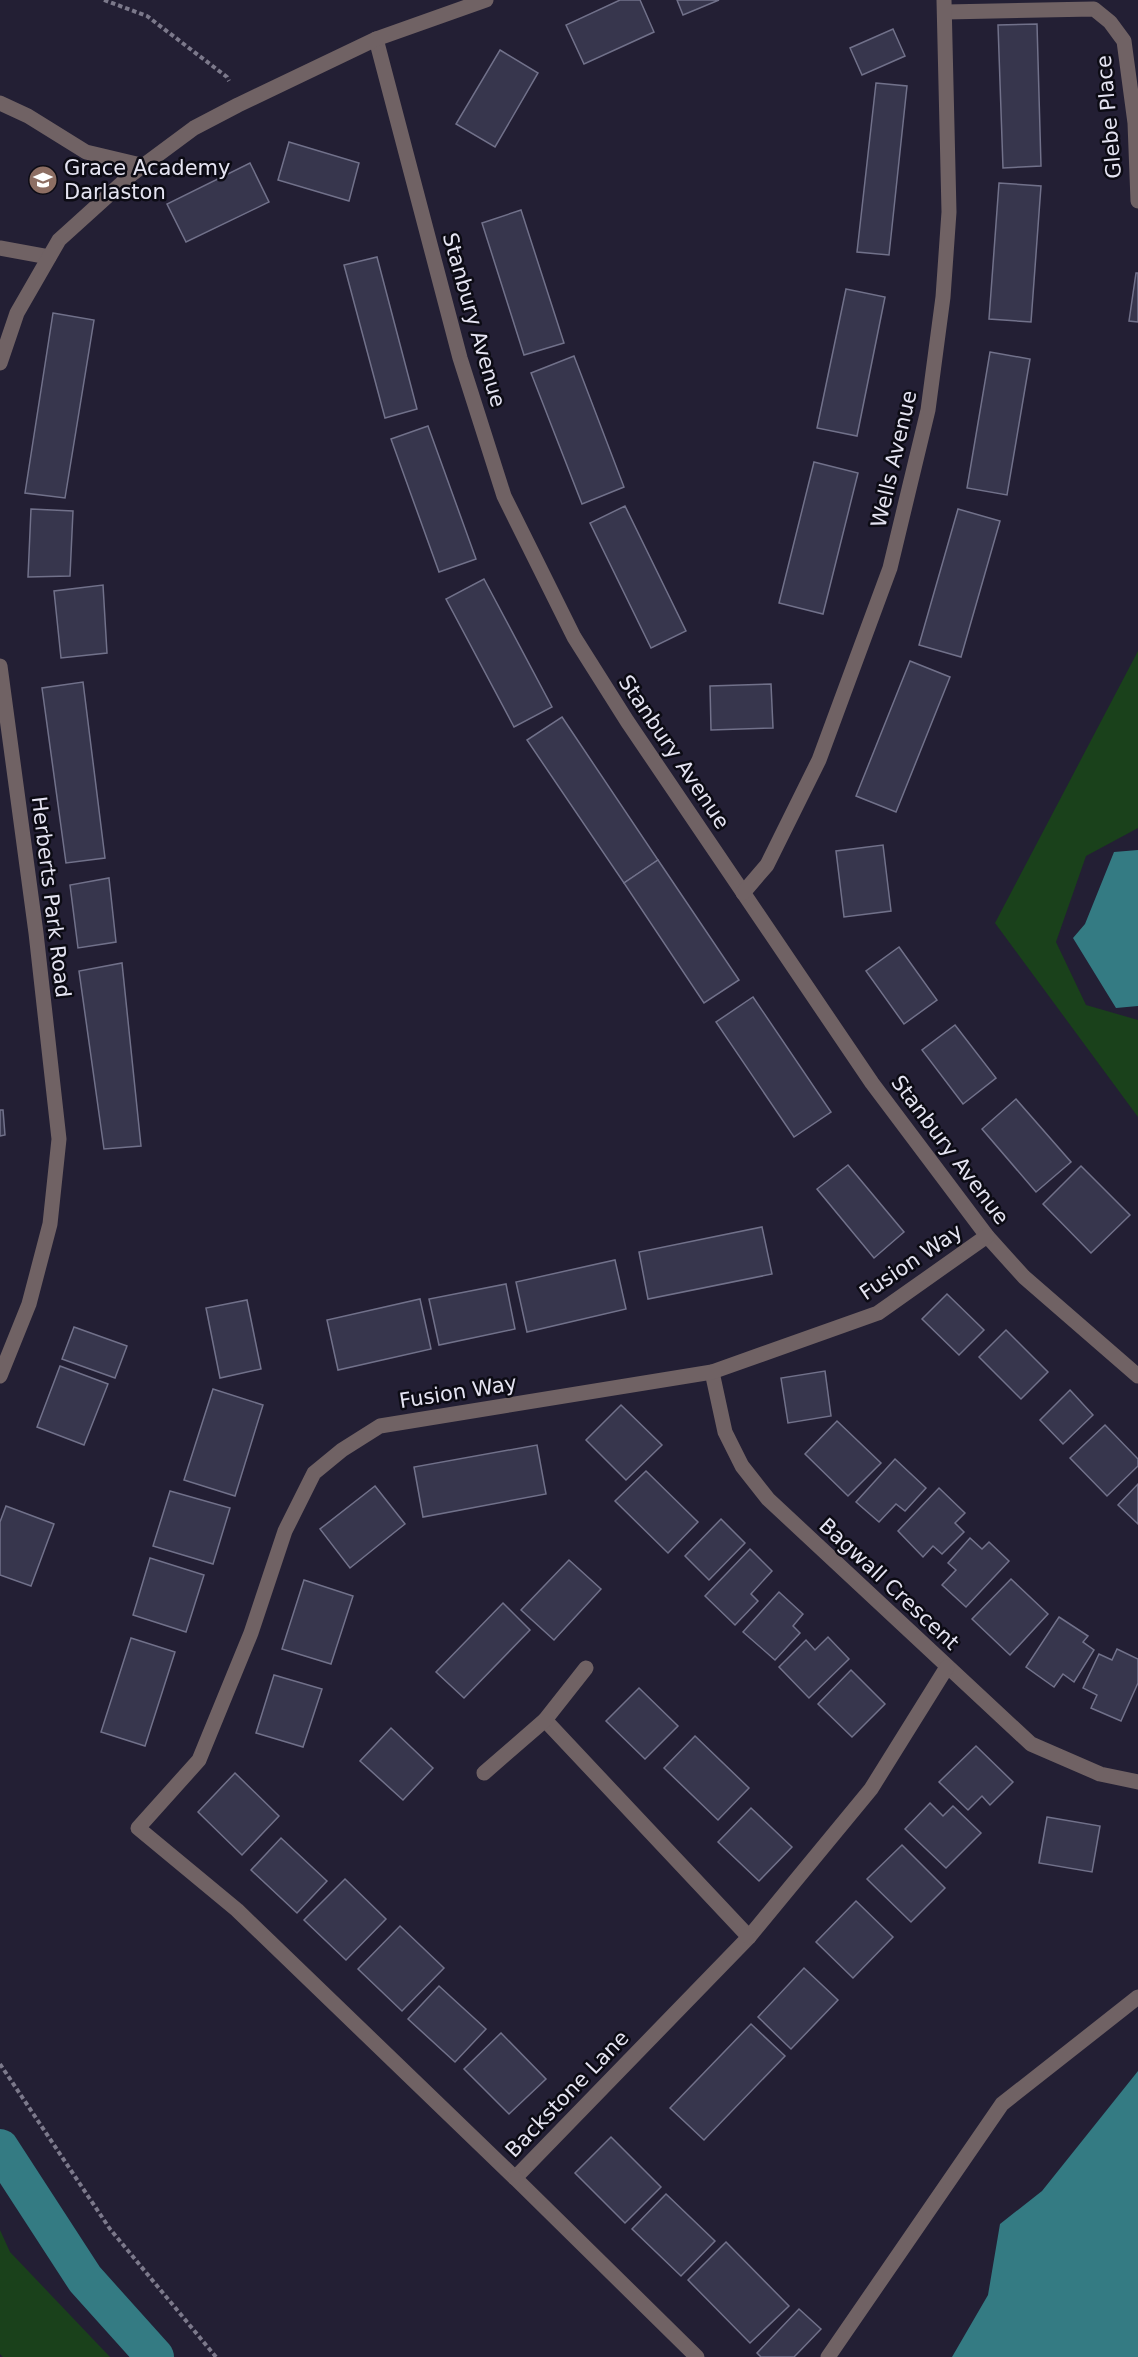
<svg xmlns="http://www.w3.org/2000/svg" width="1138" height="2357" viewBox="0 0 1138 2357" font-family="'DejaVu Sans',sans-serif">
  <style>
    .green { fill: #1a411b }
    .water { fill: #347b83 }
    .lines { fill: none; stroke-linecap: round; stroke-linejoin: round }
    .canal { stroke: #347b83; stroke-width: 38 }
    .building { fill: #37364d; stroke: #71718a; stroke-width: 1.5 }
    .path { stroke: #7c798b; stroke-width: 4; stroke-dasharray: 4.5 3; stroke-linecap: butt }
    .service { stroke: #706264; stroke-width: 15 }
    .minor { stroke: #706264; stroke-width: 15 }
    .labels { text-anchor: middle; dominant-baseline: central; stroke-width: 5; stroke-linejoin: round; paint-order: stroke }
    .street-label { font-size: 21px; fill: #e5e4f2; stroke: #0c0b14 }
    .poi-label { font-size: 21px; fill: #e5e4f2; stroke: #0c0b14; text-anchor: start }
  </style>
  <rect width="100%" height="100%" fill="#231f34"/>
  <g class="green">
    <path d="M1138,651V828L1086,856L1056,942L1086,1005L1138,1020V1117L995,923Z"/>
    <path d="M0,2230L10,2252L110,2357H3L0,2354Z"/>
  </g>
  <g class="water">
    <path d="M1138,850V1006L1116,1008L1073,938L1085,924L1114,852Z"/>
    <path d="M1138,2071V2357H952L988,2295L1000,2224L1042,2191Z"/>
  </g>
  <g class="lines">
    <path class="canal" d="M0,2148L85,2279L155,2357"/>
  </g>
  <g class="building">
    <path d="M620,0H640L654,32L584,64L566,25Z"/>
    <path d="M677,0H719L683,15Z"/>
    <path d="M1037,24L1041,166L1003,168L998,25Z"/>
    <path d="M893,29L905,56L862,75L850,48Z"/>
    <path d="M500,50L538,73L495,147L456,124Z"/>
    <path d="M876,83L907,86L889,255L857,252Z"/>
    <path d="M289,142L359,163L349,201L278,180Z"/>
    <path d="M250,163L269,202L186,242L167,204Z"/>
    <path d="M999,183L1041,186L1031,322L989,319Z"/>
    <path d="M521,210L564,343L524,355L482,223Z"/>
    <path d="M377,257L417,409L385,418L344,265Z"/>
    <path d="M1136,273H1138V322L1129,321Z"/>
    <path d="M846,289L885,297L857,436L817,428Z"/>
    <path d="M53,313L94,320L65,498L25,493Z"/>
    <path d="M990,352L1030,359L1007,495L967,488Z"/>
    <path d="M574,356L624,487L582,504L531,373Z"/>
    <path d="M428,426L476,559L439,572L391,439Z"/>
    <path d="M814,462L858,473L823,614L779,603Z"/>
    <path d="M625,506L686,631L651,648L590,523Z"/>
    <path d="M31,509L73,511L70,576L28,577Z"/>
    <path d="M958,509L1000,521L961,657L919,645Z"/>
    <path d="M484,579L552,707L514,727L446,599Z"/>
    <path d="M103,585L107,653L61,658L54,591Z"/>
    <path d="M910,661L950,677L896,812L856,796Z"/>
    <path d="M83,682L105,858L66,863L42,688Z"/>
    <path d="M771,684L773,728L711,730L710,686Z"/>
    <path d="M562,717L658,860L624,883L527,740Z"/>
    <path d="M883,845L891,911L844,917L836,851Z"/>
    <path d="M658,860L739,980L704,1003L624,883Z"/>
    <path d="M109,878L116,942L78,948L70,885Z"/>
    <path d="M899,947L937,1000L904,1024L866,971Z"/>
    <path d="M122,963L141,1146L104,1149L79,971Z"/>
    <path d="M753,997L831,1112L794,1137L716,1022Z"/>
    <path d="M955,1025L996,1078L963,1104L922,1050Z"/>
    <path d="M1016,1099L1071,1162L1036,1192L982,1129Z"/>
    <path d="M0,1110H3L5,1135L0,1136Z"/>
    <path d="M848,1165L904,1232L874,1258L817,1189Z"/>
    <path d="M1081,1166L1130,1215L1091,1253L1043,1204Z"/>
    <path d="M762,1227L772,1274L648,1299L639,1252Z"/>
    <path d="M615,1260L626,1309L527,1332L516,1282Z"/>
    <path d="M506,1284L515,1329L439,1345L429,1299Z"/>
    <path d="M947,1294L984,1330L959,1355L922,1319Z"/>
    <path d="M420,1299L431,1349L338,1370L327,1320Z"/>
    <path d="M247,1300L261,1369L220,1378L206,1308Z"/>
    <path d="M74,1327L127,1346L115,1378L62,1359Z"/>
    <path d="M1006,1330L1048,1372L1021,1399L979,1357Z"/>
    <path d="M60,1366L108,1384L84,1445L37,1427Z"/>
    <path d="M825,1371L831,1416L788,1423L781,1378Z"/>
    <path d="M213,1389L263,1405L235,1496L184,1480Z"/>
    <path d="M1070,1390L1093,1415L1063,1444L1040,1420Z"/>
    <path d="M621,1405L662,1445L626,1480L586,1440Z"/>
    <path d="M837,1421L881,1463L848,1496L805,1454Z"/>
    <path d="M1105,1425L1138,1459V1466L1107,1496L1070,1458Z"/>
    <path d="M537,1445L546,1494L423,1517L414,1467Z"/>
    <path d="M895,1459L926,1488L905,1511L896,1504L879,1522L856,1502Z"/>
    <path d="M646,1471L698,1522L668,1553L615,1501Z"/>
    <path d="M1138,1484V1524L1118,1505Z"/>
    <path d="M375,1486L405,1524L350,1568L320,1529Z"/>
    <path d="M939,1488L965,1513L955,1523L964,1532L942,1554L933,1546L923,1557L898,1531Z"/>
    <path d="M170,1491L230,1508L213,1564L153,1546Z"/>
    <path d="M6,1506L54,1524L31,1586L0,1575V1522Z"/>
    <path d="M721,1519L745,1543L709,1580L685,1556Z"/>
    <path d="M970,1538L982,1549L989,1542L1009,1561L966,1607L942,1585L956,1570L948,1563Z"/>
    <path d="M750,1549L772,1571L751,1594L758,1601L735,1625L705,1596Z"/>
    <path d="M150,1558L204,1575L186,1632L133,1615Z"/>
    <path d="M569,1560L601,1589L554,1640L521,1610Z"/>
    <path d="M1011,1579L1048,1614L1010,1655L972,1619Z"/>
    <path d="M304,1580L353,1596L331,1664L282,1649Z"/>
    <path d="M779,1592L803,1614L793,1626L800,1633L775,1660L743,1632Z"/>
    <path d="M503,1603L530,1630L464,1698L436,1672Z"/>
    <path d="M1059,1617L1088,1636L1083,1642L1094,1650L1074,1682L1063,1674L1054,1687L1026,1667Z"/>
    <path d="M828,1637L849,1659L809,1698L779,1667L806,1640L815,1650Z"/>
    <path d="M131,1638L175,1652L145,1746L101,1732Z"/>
    <path d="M1117,1649L1138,1659V1683L1121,1721L1091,1708L1097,1695L1083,1688L1099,1654L1112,1660Z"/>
    <path d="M851,1670L885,1704L852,1737L818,1704Z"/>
    <path d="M274,1675L322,1689L303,1747L256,1733Z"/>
    <path d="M639,1688L678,1726L645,1759L606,1721Z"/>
    <path d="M391,1728L433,1768L403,1800L360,1761Z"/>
    <path d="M695,1736L749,1788L718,1820L664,1768Z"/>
    <path d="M976,1746L1013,1782L990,1805L982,1796L968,1810L939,1782Z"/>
    <path d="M235,1773L279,1816L242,1855L198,1812Z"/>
    <path d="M930,1803L943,1816L953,1806L981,1833L946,1868L905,1829Z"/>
    <path d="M751,1808L792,1847L759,1881L718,1842Z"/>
    <path d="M1047,1817L1100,1826L1092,1872L1039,1863Z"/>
    <path d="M281,1838L327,1881L297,1913L251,1870Z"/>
    <path d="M902,1845L945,1888L911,1922L867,1879Z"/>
    <path d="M345,1879L386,1919L346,1960L304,1920Z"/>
    <path d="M856,1901L893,1937L853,1978L816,1942Z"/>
    <path d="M400,1926L444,1968L402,2011L358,1969Z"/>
    <path d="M804,1968L838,2000L791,2049L758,2017Z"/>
    <path d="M439,1986L486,2029L455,2062L408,2019Z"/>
    <path d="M751,2024L785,2056L704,2140L670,2108Z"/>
    <path d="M501,2033L546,2079L509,2114L464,2069Z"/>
    <path d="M611,2137L661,2187L625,2223L575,2173Z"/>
    <path d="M666,2194L715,2241L681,2276L632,2229Z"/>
    <path d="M726,2242L789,2306L750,2343L688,2280Z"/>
    <path d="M799,2309L821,2329L794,2357H761L757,2353Z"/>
  </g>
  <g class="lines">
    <g class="path">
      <path d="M104,0L147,16L227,77L229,81"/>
      <path d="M0,2064L110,2229L216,2357"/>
    </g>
    <g class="service">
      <path d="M0,103L28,116L86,152L145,166"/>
      <path d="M0,248L49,257"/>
    </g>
    <g class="minor">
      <path d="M946,12L1094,9L1110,22L1124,41L1135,123L1138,201"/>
      <path d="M376,39L460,358L504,496L574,637L627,721L872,1083L987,1236L1024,1277L1138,1376"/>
      <path d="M0,363L17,313L59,240L132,174L194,128L238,105L376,39L486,0"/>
      <path d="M0,666L36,933L59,1139L50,1224L29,1304L0,1376"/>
      <path d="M743,893L767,865L819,760L890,568L928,410L943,297L949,212L944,0"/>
      <path d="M712,1372L725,1432L742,1466L768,1499L1031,1744L1100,1774L1138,1782"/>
      <path d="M947,1667L871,1789L749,1937L515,2178L237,1910L138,1828L199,1760L251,1633L285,1531L314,1473L342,1450L380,1426L712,1372L878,1313L987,1236"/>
      <path d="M545,1720L749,1937"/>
      <path d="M484,1773L545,1720L586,1668"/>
      <path d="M515,2178L697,2357"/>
      <path d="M828,2357L1002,2104L1138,1997"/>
    </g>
  </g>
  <defs>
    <g id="school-disc" transform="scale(1.5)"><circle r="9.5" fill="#8d6e63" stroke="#0c0b14"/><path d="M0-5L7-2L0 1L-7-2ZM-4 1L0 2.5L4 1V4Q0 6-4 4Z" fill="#fff"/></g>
  </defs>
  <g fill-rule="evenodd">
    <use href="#school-disc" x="43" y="180"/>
  </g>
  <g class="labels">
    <g class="street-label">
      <text transform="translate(1109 117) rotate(-95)">Glebe Place</text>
      <text transform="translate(474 320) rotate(74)">Stanbury Avenue</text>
      <text transform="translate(894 459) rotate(-77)">Wells Avenue</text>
      <text transform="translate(674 752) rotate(56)">Stanbury Avenue</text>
      <text transform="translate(51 897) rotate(83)">Herberts Park Road</text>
      <text transform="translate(950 1150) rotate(53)">Stanbury Avenue</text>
      <text transform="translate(911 1262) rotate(-34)">Fusion Way</text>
      <text transform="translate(458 1392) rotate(-9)">Fusion Way</text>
      <text transform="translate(889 1584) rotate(43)">Bagwall Crescent</text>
      <text transform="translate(567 2094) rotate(-46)">Backstone Lane</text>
    </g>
    <g class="poi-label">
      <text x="64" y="168">Grace Academy<tspan x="64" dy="24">Darlaston</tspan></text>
    </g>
  </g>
</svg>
